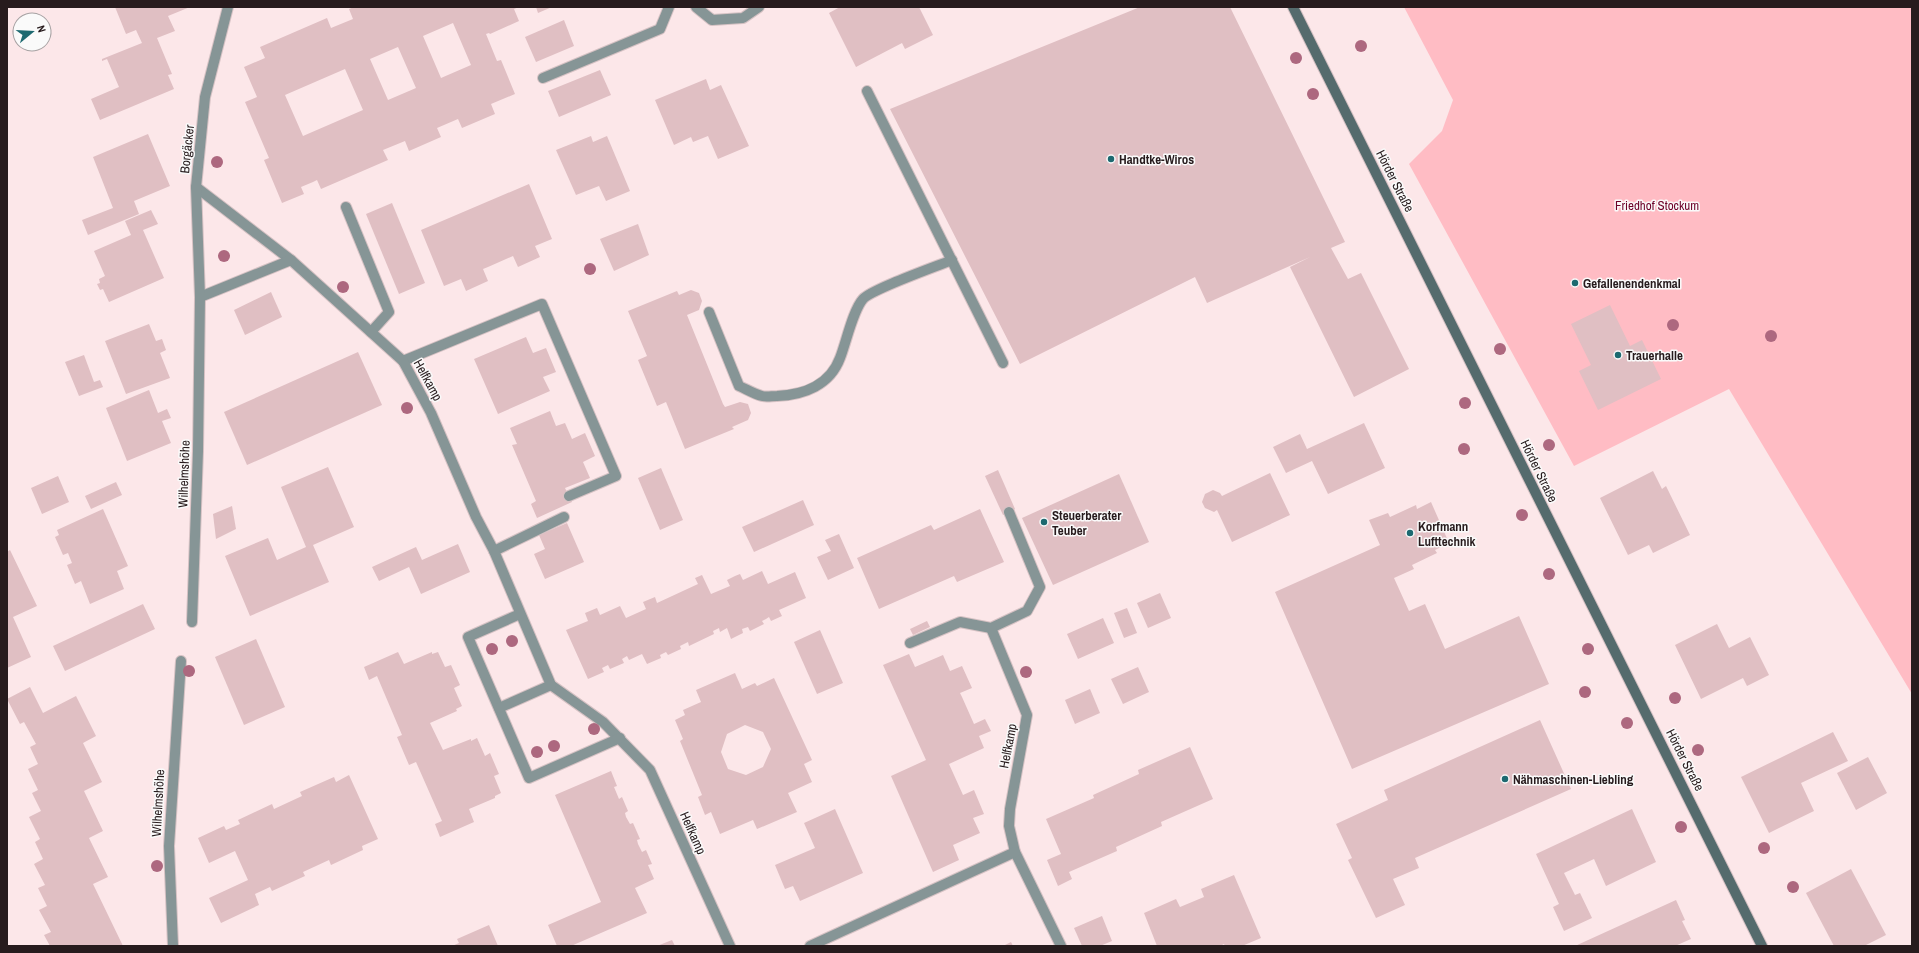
<svg xmlns="http://www.w3.org/2000/svg" width="1919" height="953" viewBox="0 0 1919 953" font-family="'Archivo Narrow',sans-serif">
  <style>
    .green { fill: #ffbcc4 }
    .building { fill: #e0bfc3; fill-rule: evenodd }
    .lines { fill: none; stroke-linecap: round; stroke-linejoin: round }
    .service-casing { stroke: #d6c2c4; stroke-width: 12 }
    .minor-casing { stroke: #d6c2c4; stroke-width: 12 }
    .secondary-casing { stroke: #d6c2c4; stroke-width: 12 }
    .service { stroke: #869596; stroke-width: 10 }
    .minor { stroke: #869596; stroke-width: 10 }
    .secondary { stroke: #556b6d; stroke-width: 10 }
    .tree { fill: #ad687f }
    .poi-dot { fill: #1d6970; stroke: #fafafa; stroke-width: 1.5 }
    .labels { text-anchor: middle; dominant-baseline: central; stroke-width: 3; stroke-linejoin: round; paint-order: stroke }
    .street-label { font-size: 13px; fill: #271b1d; stroke: #fafafa }
    .poi-label { font-size: 13px; font-weight: bold; fill: #271b1d; stroke: #fafafa; text-anchor: start }
    .park-label { font-size: 13px; fill: #6d0128; stroke: #fafafa }
  </style>
  <rect width="100%" height="100%" fill="#fce7e9"/>
  <path class="green" d="M1404,7H1912V694L1729,389L1574,466L1409,164L1442,131L1453,100Z"/>
  <g class="building">
    <path d="M115,7H190L168,16L175,31L157,38L172,74L168,75L174,89L100,120L91,99L119,87L107,59L102,61V59L142,43L136,30L126,34Z"/>
    <path d="M354,7H519L514,9L519,21L490,34L489,33L486,34L497,61L501,60L515,94L491,104L495,114L462,128L458,119L437,128L441,137L409,151L405,141L383,150L388,160L321,189L317,180L313,182L301,187L304,194L282,203L264,160L269,158L245,102L257,97L244,67L265,58L260,47L327,18L331,28L353,19L349,9ZM453,23L471,65L441,78L423,36ZM398,47L416,88L388,100L370,59ZM345,69L363,110L303,136L285,95Z"/>
    <path d="M536,7H552L538,13Z"/>
    <path d="M840,7H919L933,35L905,49L902,43L856,67L829,13Z"/>
    <path d="M1140,7H1230L1345,242L1331,248L1348,279L1361,273L1409,369L1354,397L1290,267L1310,257L1207,303L1195,277L1020,364L890,109Z"/>
    <path d="M564,20L574,46L536,62L525,37Z"/>
    <path d="M600,70L611,95L559,117L548,91Z"/>
    <path d="M706,79L710,90L721,85L749,146L718,159L708,136L693,142L691,137L674,145L655,100Z"/>
    <path d="M148,134L170,186L134,201L139,214L88,235L82,220L113,208L93,157Z"/>
    <path d="M591,136L593,142L607,136L630,191L606,201L599,186L576,195L556,150Z"/>
    <path d="M529,184L552,239L535,246L540,257L518,267L513,256L488,267L483,269L488,281L466,291L461,279L444,286L421,230Z"/>
    <path d="M392,203L425,283L399,294L366,214Z"/>
    <path d="M151,210L158,224L143,230L164,278L109,302L103,289L100,290L97,284L100,283L99,279L105,276L94,251L131,235L125,221Z"/>
    <path d="M638,224L649,255L614,271L600,239Z"/>
    <path d="M691,290L699,293L702,301L699,310L687,315L723,404L725,407L740,402L748,404L751,413L748,420L732,427L734,429L685,449L666,402L657,406L638,360L647,356L628,311L677,291L679,295Z"/>
    <path d="M271,292L282,317L245,335L234,310Z"/>
    <path d="M1610,305L1630,346L1642,340L1661,379L1598,410L1579,371L1591,365L1571,324Z"/>
    <path d="M149,324L156,341L162,339L166,350L160,353L170,378L126,394L105,341Z"/>
    <path d="M526,337L533,353L546,348L556,372L543,377L550,391L498,414L474,359Z"/>
    <path d="M358,352L382,405L247,465L224,412Z"/>
    <path d="M84,355L94,382L100,380L103,387L79,396L65,362Z"/>
    <path d="M149,390L158,413L167,409L171,418L162,421L171,443L127,461L106,408Z"/>
    <path d="M550,411L556,426L565,423L572,439L585,433L595,456L583,462L590,478L565,488L572,502L537,518L531,504L536,501L512,445L517,444L510,428Z"/>
    <path d="M1364,423L1385,468L1328,494L1312,461L1286,473L1273,447L1300,434L1307,449Z"/>
    <path d="M328,467L354,527L313,545L329,582L250,616L225,556L268,538L277,560L306,547L281,487Z"/>
    <path d="M661,468L683,520L660,530L638,478Z"/>
    <path d="M998,470L1015,509L1003,515L985,476Z"/>
    <path d="M1653,471L1662,489L1666,486L1690,535L1653,553L1649,545L1628,555L1600,498Z"/>
    <path d="M1270,473L1290,515L1232,542L1217,510L1214,512L1205,508L1202,502L1205,494L1213,490L1220,493L1222,496Z"/>
    <path d="M1119,474L1149,542L1053,585L1022,518Z"/>
    <path d="M58,476L69,502L42,514L31,488Z"/>
    <path d="M116,482L122,495L91,509L85,496Z"/>
    <path d="M803,500L814,525L754,552L742,527Z"/>
    <path d="M1431,502L1449,543L1435,550L1437,553L1412,565L1414,569L1394,578L1409,611L1425,604L1445,649L1519,616L1549,684L1352,769L1275,592L1380,545L1369,520L1388,513L1390,517L1416,505L1417,509Z"/>
    <path d="M232,506L236,529L216,539L213,514Z"/>
    <path d="M103,509L128,566L117,571L124,589L90,604L81,581L75,584L67,565L72,563L68,553L63,555L55,537L59,535L57,530Z"/>
    <path d="M980,509L1004,562L957,582L954,576L879,609L857,558L931,525L934,530Z"/>
    <path d="M567,523L584,562L545,579L534,554L545,549L539,535Z"/>
    <path d="M839,534L854,568L828,580L817,557L831,551L825,540Z"/>
    <path d="M458,544L470,572L421,594L409,567L379,581L372,567L416,547L422,560Z"/>
    <path d="M10,550L37,606L13,617L31,657L7,668V552Z"/>
    <path d="M762,571L768,584L795,572L806,598L779,610L782,616L771,621L769,617L766,619L762,621L764,624L750,631L748,627L742,629L743,633L731,639L727,628L720,632L719,628L713,631L714,634L689,646L688,642L680,646L681,649L668,655L666,652L660,655L661,658L647,664L642,654L629,660L627,656L622,659L624,663L610,669L608,665L602,668L604,672L588,679L566,630L588,621L585,613L597,608L600,615L620,606L626,618L646,609L643,602L655,597L657,603L698,584L695,578L702,575L711,594L730,586L727,580L735,576L740,574L743,580Z"/>
    <path d="M1160,593L1171,618L1148,628L1137,603Z"/>
    <path d="M143,604L155,629L65,671L53,646Z"/>
    <path d="M1127,608L1137,633L1124,638L1114,613Z"/>
    <path d="M1103,618L1114,643L1078,659L1067,634Z"/>
    <path d="M927,621L930,627L913,635L910,629Z"/>
    <path d="M1717,624L1729,648L1750,637L1769,675L1747,686L1743,678L1701,699L1675,645Z"/>
    <path d="M820,630L843,683L817,694L794,642Z"/>
    <path d="M256,639L285,707L244,725L215,657Z"/>
    <path d="M398,652L404,664L432,652V654L438,652L445,667L451,665L460,685L454,688L462,706L456,709L457,711L430,723L443,750L471,739V741L477,738L485,756L490,753L499,774L494,776L501,793L495,796V798L469,809L474,822L440,837L435,824L442,821L416,762L409,765L397,737L402,735L377,676L369,680L364,667Z"/>
    <path d="M909,654L915,667L943,655L950,671L962,666L972,688L960,693L962,697L974,724L985,719L991,731L979,736L984,748L949,764L963,795L974,790L984,814L973,818L980,833L953,845L959,860L933,872L891,776L926,760L883,665Z"/>
    <path d="M1138,667L1149,692L1123,704L1111,679Z"/>
    <path d="M735,673L742,689L755,683L757,686L774,678L812,760L804,764L812,782L788,793L797,812L757,829L753,820L720,834L711,812L705,815L698,797L702,795L680,741L683,739L675,720L685,715L683,710L701,702L696,690ZM745,725L763,732L771,749L763,767L746,775L728,769L721,752L727,734Z"/>
    <path d="M30,687L43,713L76,696L96,736L83,743L102,782L84,791L103,831L89,838L108,877L93,884L123,946H50L44,935L51,932L39,910L47,906L38,888L45,885L34,864L43,859L35,842L40,839L29,817L41,811L32,793L38,790L28,769L38,764L30,747L36,744L24,722L20,724L7,699Z"/>
    <path d="M1090,689L1100,713L1075,724L1065,700Z"/>
    <path d="M1540,720L1571,789L1415,858L1419,868L1393,879L1405,905L1376,918L1348,860L1352,858L1336,824L1388,800L1384,790Z"/>
    <path d="M1833,732L1848,761L1801,783L1814,811L1769,833L1741,777Z"/>
    <path d="M1190,747L1213,799L1161,822L1162,826L1116,847L1117,851L1069,872L1072,879L1058,886L1047,860L1061,854L1046,819L1094,798L1093,795L1139,774L1138,770Z"/>
    <path d="M1868,757L1887,793L1856,810L1837,773Z"/>
    <path d="M611,771L617,786L614,787L619,799L622,797L628,811L625,813L626,817L630,824L633,823L640,839L637,840L638,844L642,852L646,850L652,864L648,865L654,879L635,888L647,913L571,946H557L548,925L601,902L555,795Z"/>
    <path d="M349,775L378,839L362,846L363,850L331,865L329,860L303,872L305,876L272,891L270,887L255,894L259,905L221,923L209,898L248,880L235,851L209,863L198,838L224,826L226,830L240,824L238,820L272,804L274,809L302,796L300,792L334,777L336,782Z"/>
    <path d="M835,809L863,873L800,901L793,886L785,889L775,865L815,848L804,823Z"/>
    <path d="M1632,809L1656,862L1606,886L1594,859L1564,873L1575,895L1580,893L1592,918L1564,931L1553,907L1559,904L1536,854Z"/>
    <path d="M1851,869L1886,935L1864,946H1834L1806,893Z"/>
    <path d="M1234,875L1261,938L1242,946H1225L1224,944L1220,946H1157L1144,913L1176,899L1180,907L1204,897L1201,889Z"/>
    <path d="M1676,900L1685,920L1682,921L1691,939L1675,946H1575Z"/>
    <path d="M1102,916L1112,941L1100,946H1082L1074,928Z"/>
    <path d="M489,925L498,946H452L459,943L457,939Z"/>
    <path d="M672,940L675,946H657Z"/>
    <path d="M1011,942L1013,946H1003Z"/>
  </g>
  <g class="lines">
    <g class="service-casing">
      <g id="service">
        <path d="M543,78L660,29L669,7"/>
        <path d="M867,91L1003,363"/>
        <path d="M346,207L389,312L371,332"/>
        <path d="M709,312L739,386C746,389 754,394 762,396C766,397 772,396 777,396C804,395 830,385 840,358C846,343 853,310 863,299C872,289 935,267 952,260"/>
        <path d="M403,361L542,304L616,476L569,496"/>
        <path d="M494,551L564,517"/>
        <path d="M910,643L960,622L991,628L1027,611L1040,587L1009,512"/>
      </g>
    </g>
    <g class="minor-casing">
      <g id="minor">
        <path d="M696,7L712,20L743,18L759,7"/>
        <path d="M196,187L291,260L403,361L431,413L476,517L494,551L551,685L603,722L650,770L730,946"/>
        <path d="M200,297L291,260"/>
        <path d="M520,614L468,637L529,778L620,738"/>
        <path d="M192,622L198,451L200,297L196,187L205,97L228,7"/>
        <path d="M991,628L1027,715L1010,809L1009,826L1015,852L1061,946"/>
        <path d="M499,708L551,685"/>
        <path d="M173,946L169,846L181,661"/>
        <path d="M810,946L1015,852"/>
      </g>
    </g>
    <g class="secondary-casing">
      <path id="secondary" d="M1293,7L1762,946"/>
    </g>
    <use href="#service" class="service"/>
    <use href="#minor" class="minor"/>
    <use href="#secondary" class="secondary"/>
  </g>
  <g class="tree">
    <circle cx="1361" cy="46" r="6"/>
    <circle cx="1296" cy="58" r="6"/>
    <circle cx="1313" cy="94" r="6"/>
    <circle cx="217" cy="162" r="6"/>
    <circle cx="224" cy="256" r="6"/>
    <circle cx="590" cy="269" r="6"/>
    <circle cx="343" cy="287" r="6"/>
    <circle cx="1673" cy="325" r="6"/>
    <circle cx="1771" cy="336" r="6"/>
    <circle cx="1500" cy="349" r="6"/>
    <circle cx="1465" cy="403" r="6"/>
    <circle cx="407" cy="408" r="6"/>
    <circle cx="1549" cy="445" r="6"/>
    <circle cx="1464" cy="449" r="6"/>
    <circle cx="1522" cy="515" r="6"/>
    <circle cx="1549" cy="574" r="6"/>
    <circle cx="512" cy="641" r="6"/>
    <circle cx="492" cy="649" r="6"/>
    <circle cx="1588" cy="649" r="6"/>
    <circle cx="189" cy="671" r="6"/>
    <circle cx="1026" cy="672" r="6"/>
    <circle cx="1585" cy="692" r="6"/>
    <circle cx="1675" cy="698" r="6"/>
    <circle cx="1627" cy="723" r="6"/>
    <circle cx="594" cy="729" r="6"/>
    <circle cx="554" cy="746" r="6"/>
    <circle cx="1698" cy="750" r="6"/>
    <circle cx="537" cy="752" r="6"/>
    <circle cx="1681" cy="827" r="6"/>
    <circle cx="1764" cy="848" r="6"/>
    <circle cx="157" cy="866" r="6"/>
    <circle cx="1793" cy="887" r="6"/>
  </g>
  <g class="poi-dot">
    <circle cx="1111" cy="159" r="4"/>
    <circle cx="1575" cy="283" r="4"/>
    <circle cx="1618" cy="355" r="4"/>
    <circle cx="1044" cy="522" r="4"/>
    <circle cx="1410" cy="533" r="4"/>
    <circle cx="1505" cy="779" r="4"/>
  </g>
  <g class="labels">
    <g class="street-label">
      <text transform="translate(187 149) rotate(-84)">Borgäcker</text>
      <text transform="translate(1395 181) rotate(63)">Hörder Straße</text>
      <text transform="translate(428 380) rotate(61)">Helfkamp</text>
      <text transform="translate(1539 471) rotate(64)">Hörder Straße</text>
      <text transform="translate(184 474) rotate(-88)">Wilhelmshöhe</text>
      <text transform="translate(1008 746) rotate(-79)">Helfkamp</text>
      <text transform="translate(1685 760) rotate(63)">Hörder Straße</text>
      <text transform="translate(158 803) rotate(-87)">Wilhelmshöhe</text>
      <text transform="translate(693 833) rotate(66)">Helfkamp</text>
    </g>
    <g class="poi-label">
      <text x="1119" y="159">Handtke-Wiros</text>
      <text x="1583" y="283">Gefallenendenkmal</text>
      <text x="1626" y="355">Trauerhalle</text>
      <text x="1052" y="515">Steuerberater<tspan x="1052" dy="15">Teuber</tspan></text>
      <text x="1418" y="526">Korfmann<tspan x="1418" dy="15">Lufttechnik</tspan></text>
      <text x="1513" y="779">Nähmaschinen-Liebling</text>
    </g>
    <g class="park-label">
      <text x="1657" y="205">Friedhof Stockum</text>
    </g>
  </g>
  <rect width="1919" height="953" fill="none" stroke="#271b1d" stroke-width="16"/>
  <g transform="translate(32 32) rotate(72)"><circle r="19" fill="#fafafa" stroke="#a6a1a2"/>
  <path d="M0-3L7 15L0 10L-7 15Z" fill="#1d6970"/>
  <text y="-6" font-size="11" font-weight="bold" text-anchor="middle" fill="#271b1d">N</text>
  </g>
</svg>
